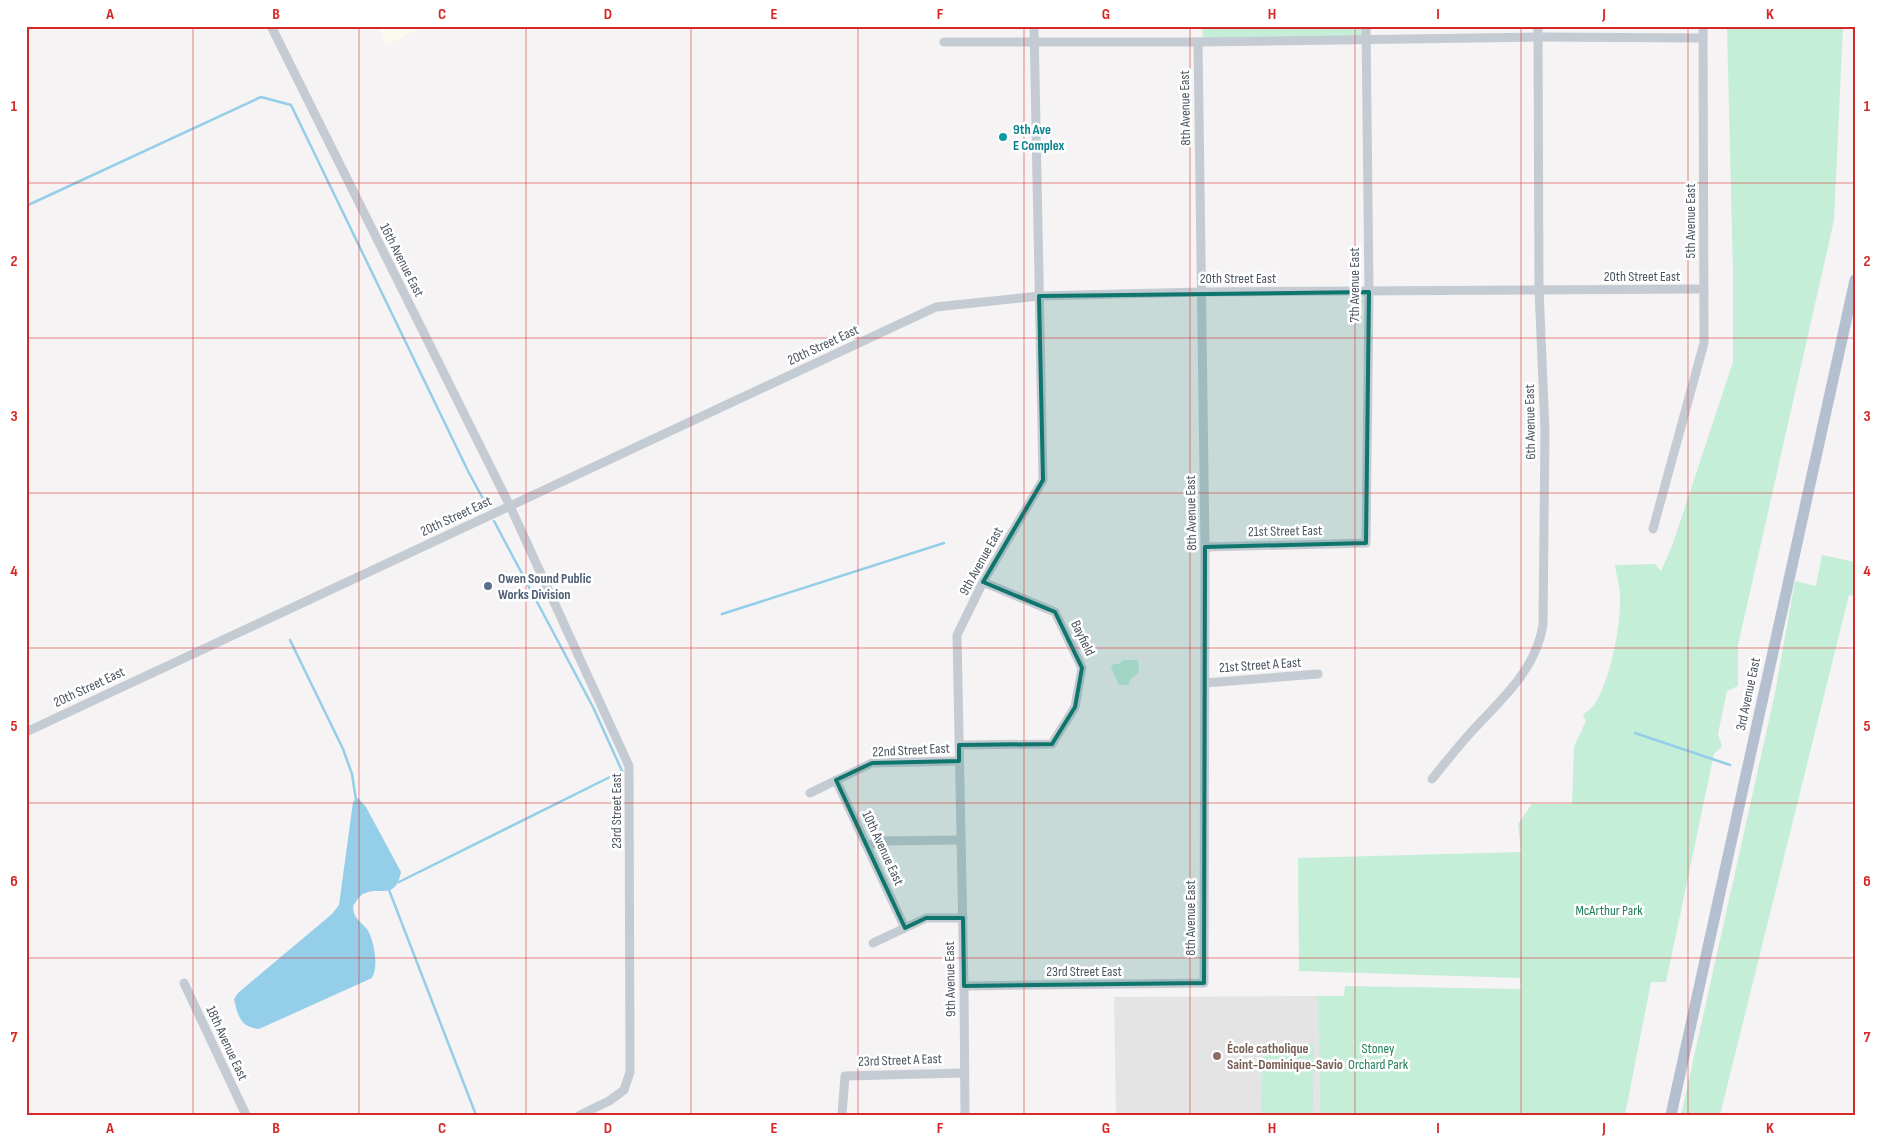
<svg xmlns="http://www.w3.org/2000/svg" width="1881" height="1141" viewBox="0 0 1881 1141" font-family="'Sofia Sans Condensed',sans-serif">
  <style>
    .commercial { fill: #fcfaef }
    .education { fill: #e5e4e4 }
    .green { fill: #c5eed9 }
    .water { fill: #95cee8 }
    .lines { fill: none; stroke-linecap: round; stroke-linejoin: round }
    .stream { stroke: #95cee8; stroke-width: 2.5 }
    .minor { stroke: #c5cbd3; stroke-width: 9 }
    .major { stroke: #b4bfcf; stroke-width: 11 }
    .marked { fill: #0f766e; fill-opacity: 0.2; stroke: #0f766e; stroke-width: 4; stroke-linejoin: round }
    .grid { fill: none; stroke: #d62828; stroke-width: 1; stroke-opacity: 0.55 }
    .culture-dot { fill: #0f9aa8; stroke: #fff; stroke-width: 2 }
    .service-dot { fill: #5c6f8a; stroke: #fff; stroke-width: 2 }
    .education-dot { fill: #8d6e63; stroke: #fff; stroke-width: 2 }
    .labels { text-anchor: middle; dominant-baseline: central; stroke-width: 5; stroke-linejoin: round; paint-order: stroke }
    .street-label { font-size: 14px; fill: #4b545f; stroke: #fff }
    .culture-label { font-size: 14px; font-weight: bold; fill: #0d838f; stroke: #fff; text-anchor: start }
    .service-label { font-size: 14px; font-weight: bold; fill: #4e5e75; stroke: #fff; text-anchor: start }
    .park-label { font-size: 14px; fill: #1e7e58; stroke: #fff }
    .education-label { font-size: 14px; font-weight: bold; fill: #785e54; stroke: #fff; text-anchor: start }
    .neatline { fill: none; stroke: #d62828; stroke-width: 2 }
    .grid-label { font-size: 16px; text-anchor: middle; font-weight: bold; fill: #d62828 }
  </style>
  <rect width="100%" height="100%" fill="#f5f3f3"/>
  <path class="commercial" d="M377,26H424L386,45Z"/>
  <path class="education" d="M1318,996L1320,1115H1116L1114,997Z"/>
  <g class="green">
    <path d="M1202,26H1362V37L1203,39Z"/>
    <path d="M1727,26H1843L1834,220L1738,645V686L1727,691L1718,734L1722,746L1714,754L1666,982H1651L1625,1115H1320L1318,996H1344L1345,986L1521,989L1520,978L1299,971L1298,858L1521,852L1518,824L1532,804H1572L1574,747L1586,721L1583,716C1586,711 1591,709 1594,705C1611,679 1621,626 1620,596C1620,585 1616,575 1615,565L1655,564L1661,571L1672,546L1733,362V274Z"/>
    <path d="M1822,555L1855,562V596L1849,595L1720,1115H1681L1775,693L1795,581L1816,586Z"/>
    <path d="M1123,660H1138L1139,672L1131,679L1128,685H1119L1111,668L1113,664H1119Z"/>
    <path d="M1263,1043L1314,1044L1313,1115H1261Z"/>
  </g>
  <path class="water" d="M358,798L366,807L401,872C395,902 379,885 363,894C359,896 356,902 353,906C353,918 360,921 367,929C374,940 379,966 372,978L259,1029C240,1027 238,1016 234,999L238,993L332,914L339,905L353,802Z"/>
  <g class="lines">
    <g class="stream">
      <path d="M26,206L261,97L291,105L468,471L488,508"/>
      <path d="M722,614L944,543"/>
      <path d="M290,640L343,749L352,774L356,800"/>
      <path d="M1635,733L1730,765"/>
      <path d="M399,882L622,771L593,707L494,521"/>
      <path d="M389,890L476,1115"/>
    </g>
    <g class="minor">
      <path d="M271,26L510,506L629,766L630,1072L624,1090L609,1101L580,1115"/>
      <path d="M944,42H1198L1538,37L1703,38"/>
      <path d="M1653,529L1704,343L1703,26"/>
      <path d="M1205,547L1366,543L1369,292L1366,26"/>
      <path d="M1205,683L1318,674"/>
      <path d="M26,732L936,307L1039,296L1202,292L1704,289"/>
      <path d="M959,745L1052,744L1075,707L1082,668L1055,612L983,582"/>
      <path d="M1432,779C1446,762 1459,745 1474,729C1503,698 1536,669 1543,625L1545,430L1539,290L1538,26"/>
      <path d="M836,780L905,928"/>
      <path d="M810,793L872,763L959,761"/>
      <path d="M867,846L880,841L961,840"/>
      <path d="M873,943L926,918H963"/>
      <path d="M184,983L246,1115"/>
      <path d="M964,986L1204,983L1205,547L1198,42"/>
      <path d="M842,1115L845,1076L964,1073"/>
      <path d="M965,1115L964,986L957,635L983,582L1043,480L1034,26"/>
    </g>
    <path class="major" d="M1671,1115L1855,280"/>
  </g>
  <path class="marked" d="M1369,292L1366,543L1205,547L1204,983L964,986L963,918H926L905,928L836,780L872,763L959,761V745L1052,744L1075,707L1082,668L1055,612L983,582L1043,480L1039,296Z"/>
  <path class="grid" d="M193,26V1115M359,26V1115M526,26V1115M691,26V1115M858,26V1115M1024,26V1115M1190,26V1115M1355,26V1115M1521,26V1115M1688,26V1115M26,183H1855M26,338H1855M26,493H1855M26,648H1855M26,803H1855M26,958H1855"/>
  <circle class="culture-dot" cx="1003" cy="137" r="5"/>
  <circle class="service-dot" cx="488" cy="586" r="5"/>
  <circle class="education-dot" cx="1217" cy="1056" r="5"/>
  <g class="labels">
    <g class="street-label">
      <text transform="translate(1185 108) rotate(-91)">8th Avenue East</text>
      <text transform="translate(1690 221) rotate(-90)">5th Avenue East</text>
      <text transform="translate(402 260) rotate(63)">16th Avenue East</text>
      <text x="1642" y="276">20th Street East</text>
      <text x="1238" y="278">20th Street East</text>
      <text transform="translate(1354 285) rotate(-90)">7th Avenue East</text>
      <text transform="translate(823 345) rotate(-25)">20th Street East</text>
      <text transform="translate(1530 422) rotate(-91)">6th Avenue East</text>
      <text transform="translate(1191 513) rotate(-91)">8th Avenue East</text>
      <text transform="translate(456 516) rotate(-25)">20th Street East</text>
      <text transform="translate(1285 531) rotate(-1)">21st Street East</text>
      <text transform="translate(981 561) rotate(-61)">9th Avenue East</text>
      <text transform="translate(1083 638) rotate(64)">Bayfield</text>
      <text transform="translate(1260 665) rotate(-4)">21st Street A East</text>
      <text transform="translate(89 687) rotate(-25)">20th Street East</text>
      <text transform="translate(1748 694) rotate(-78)">3rd Avenue East</text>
      <text transform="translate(911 750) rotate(-3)">22nd Street East</text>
      <text transform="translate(616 811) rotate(-90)">23rd Street East</text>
      <text transform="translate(883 848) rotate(65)">10th Avenue East</text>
      <text transform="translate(1190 918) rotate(-90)">8th Avenue East</text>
      <text x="1084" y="971">23rd Street East</text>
      <text transform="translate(950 979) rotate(-91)">9th Avenue East</text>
      <text transform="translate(227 1043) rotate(65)">18th Avenue East</text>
      <text transform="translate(900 1060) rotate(-2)">23rd Street A East</text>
    </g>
    <g class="culture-label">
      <text x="1013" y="129">9th Ave<tspan x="1013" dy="16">E Complex</tspan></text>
    </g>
    <g class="service-label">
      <text x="498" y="578">Owen Sound Public<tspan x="498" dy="16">Works Division</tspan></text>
    </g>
    <g class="park-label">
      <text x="1609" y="910">McArthur Park</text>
      <text x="1378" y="1048">Stoney<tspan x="1378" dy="16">Orchard Park</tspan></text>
    </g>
    <g class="education-label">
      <text x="1227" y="1048">École catholique<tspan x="1227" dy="16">Saint-Dominique-Savio</tspan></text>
    </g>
  </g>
  <rect width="1881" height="1141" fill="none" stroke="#ffffff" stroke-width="55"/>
  <rect x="28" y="28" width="1826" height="1086" class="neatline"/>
  <g class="grid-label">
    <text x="110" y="19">A</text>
    <text x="276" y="19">B</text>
    <text x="442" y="19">C</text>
    <text x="608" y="19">D</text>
    <text x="774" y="19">E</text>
    <text x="940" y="19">F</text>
    <text x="1106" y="19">G</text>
    <text x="1272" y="19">H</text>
    <text x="1438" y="19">I</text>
    <text x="1604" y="19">J</text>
    <text x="1770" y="19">K</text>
    <text x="14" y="111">1</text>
    <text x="1867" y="111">1</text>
    <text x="14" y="266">2</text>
    <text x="1867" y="266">2</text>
    <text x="14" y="421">3</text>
    <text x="1867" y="421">3</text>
    <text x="14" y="576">4</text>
    <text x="1867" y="576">4</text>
    <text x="14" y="731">5</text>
    <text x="1867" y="731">5</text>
    <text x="14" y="886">6</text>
    <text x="1867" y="886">6</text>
    <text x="14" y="1042">7</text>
    <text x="1867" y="1042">7</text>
    <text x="110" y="1133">A</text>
    <text x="276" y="1133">B</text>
    <text x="442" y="1133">C</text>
    <text x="608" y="1133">D</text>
    <text x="774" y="1133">E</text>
    <text x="940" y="1133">F</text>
    <text x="1106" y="1133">G</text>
    <text x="1272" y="1133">H</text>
    <text x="1438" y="1133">I</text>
    <text x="1604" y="1133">J</text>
    <text x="1770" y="1133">K</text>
  </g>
</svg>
